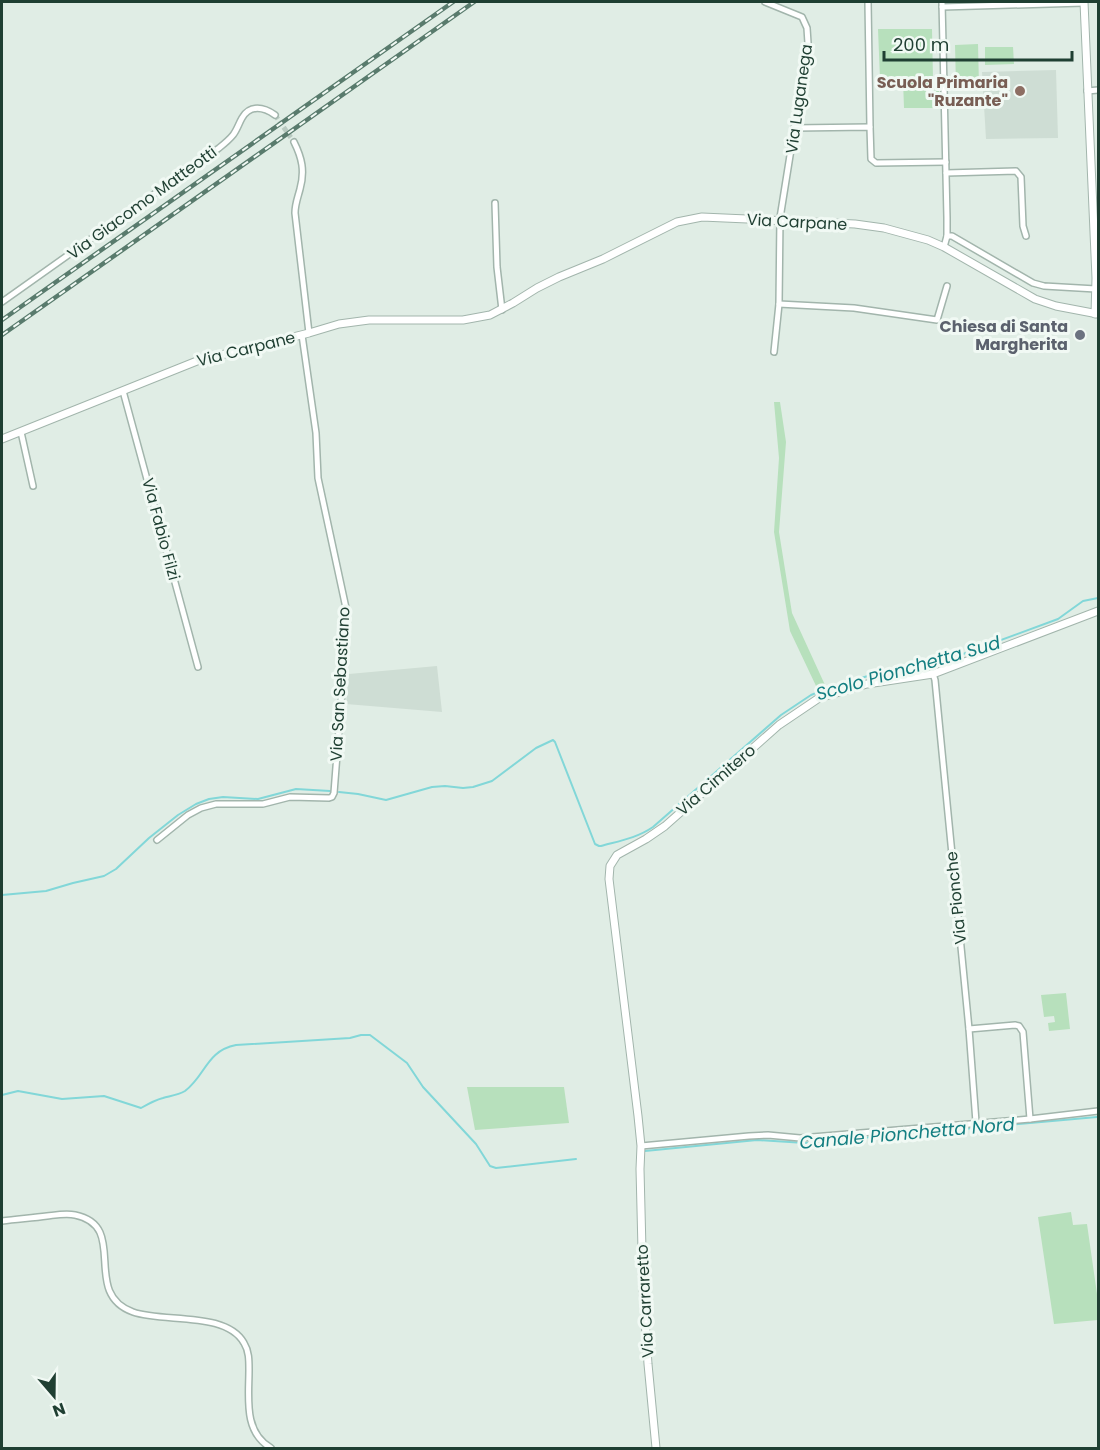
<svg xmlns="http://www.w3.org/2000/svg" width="1100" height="1450" viewBox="0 0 1100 1450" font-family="Poppins,sans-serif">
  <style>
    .built { fill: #ceddd4 }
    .green { fill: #b7e0bc }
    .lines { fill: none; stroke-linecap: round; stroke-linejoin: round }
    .stream { stroke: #82d7d8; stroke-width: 2 }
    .minor-tunnel { stroke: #b9cac1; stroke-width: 5; stroke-dasharray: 5 2.5; stroke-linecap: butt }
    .minor-casing { stroke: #a2b5ac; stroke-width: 8 }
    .tertiary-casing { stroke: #a2b5ac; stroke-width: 9 }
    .minor { stroke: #fff; stroke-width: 5 }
    .tertiary { stroke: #fff; stroke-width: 7 }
    .rail-casing { stroke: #597b6d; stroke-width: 4.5 }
    .rail { stroke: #f1f9f4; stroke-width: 2; stroke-dasharray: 7; stroke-linecap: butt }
    .education-dot { fill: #8d6e63; stroke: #f1f9f4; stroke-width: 2 }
    .worship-dot { fill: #6b7280; stroke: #f1f9f4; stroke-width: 2 }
    .labels { text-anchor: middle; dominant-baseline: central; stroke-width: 6; stroke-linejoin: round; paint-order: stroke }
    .education-label { font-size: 16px; font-weight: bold; fill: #785e54; stroke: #f1f9f4; text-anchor: end }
    .street-label { font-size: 16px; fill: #1f3f32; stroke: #f1f9f4 }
    .worship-label { font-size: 16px; font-weight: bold; fill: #5b616d; stroke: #f1f9f4; text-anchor: end }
    .water-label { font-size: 18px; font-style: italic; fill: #137e81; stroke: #f1f9f4 }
  </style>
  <rect width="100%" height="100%" fill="#e0ede5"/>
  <g class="built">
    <path d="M1056,70L1058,138L986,139L982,72Z"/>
    <path d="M437,666L442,712L346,704L349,674Z"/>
  </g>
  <g class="green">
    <path d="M878,29H932L933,79L938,82C939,90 941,101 937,108H904L903,80L919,79H880Z"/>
    <path d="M978,44L979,86H956L955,45Z"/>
    <path d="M985,47H1013L1014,64L985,65Z"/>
    <path d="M774,402H780L786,442L779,532L792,613L825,685L817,688L790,631L774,532L779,458Z"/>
    <path d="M1066,993L1070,1029L1049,1031L1048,1023L1055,1022L1054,1016L1044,1017L1041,995Z"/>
    <path d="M467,1087H564L569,1123L475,1130Z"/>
    <path d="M1071,1212L1073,1225L1087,1224L1098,1301V1320L1054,1324L1038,1217Z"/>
  </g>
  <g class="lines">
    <g class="stream">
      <path d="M339,792L358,794L386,800L432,787L445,786L463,788L473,787L492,781L536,748L553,740L555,742L595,844L599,846H601C619,841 637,838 653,827L781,715L811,695L821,691L877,673L963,654L1058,619L1083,601L1098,598"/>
      <path d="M2,895L46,891L73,883L104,876L116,869L149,838L178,815L196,804L209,799L223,797L258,799L296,789L330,791"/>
      <path d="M2,1095L18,1091L62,1099L104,1096L141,1108C148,1104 155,1100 163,1098C170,1096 178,1095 185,1091C206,1075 206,1051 236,1045L350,1038L361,1035H370L407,1063L423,1087L476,1144L490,1166L496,1168L576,1159"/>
      <path d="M645,1151L757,1140L805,1143L1097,1117"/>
    </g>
    <path class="minor-tunnel" d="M275,115L294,142"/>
    <g class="minor-casing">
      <g id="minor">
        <path d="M765,2L802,17L807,28L808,43L780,218L779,304L774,352"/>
        <path d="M868,2L870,127"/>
        <path d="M942,2L947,218V236L944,247"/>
        <path d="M942,7L1084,3"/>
        <path d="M1087,91L1098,90"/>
        <path d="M794,128L870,127L871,159L876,163L946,162"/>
        <path d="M294,142C302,158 305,171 300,189C298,197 295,204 295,213L309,333"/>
        <path d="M946,173L1016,171L1021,177L1023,226L1026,236"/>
        <path d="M495,203L497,267L502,310"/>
        <path d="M947,236H952L1033,283L1044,286L1096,289"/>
        <path d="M2,302L219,148C224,144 229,140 233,135C237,130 239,123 242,118C250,104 264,107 275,115"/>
        <path d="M779,304L854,308L937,320L947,286"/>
        <path d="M123,391L198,667"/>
        <path d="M21,432L33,486"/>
        <path d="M933,674L935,680L969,1029L976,1122"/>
        <path d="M157,840L188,815L201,808L216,804H263L290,797L329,798L332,797L334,793L342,690L343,647L346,608L318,478L316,433L302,335"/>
        <path d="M969,1029L1015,1025L1019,1026L1023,1032L1030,1119"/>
        <path d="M641,1146L749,1136L768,1135L800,1138L1030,1119L1098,1111"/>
        <path d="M2,1221C17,1219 32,1218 47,1216C56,1215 66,1213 75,1215C130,1226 80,1293 133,1312C164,1323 226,1311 244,1343C249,1351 249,1360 249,1370C249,1397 243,1432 271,1448"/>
      </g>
    </g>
    <g class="tertiary-casing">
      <g id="tertiary">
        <path d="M1084,2L1096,278L1095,314"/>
        <path d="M2,439L197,361L309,333L339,324L369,320H463L490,315L513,303L537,288L559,277L603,259L677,222L702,217L855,224L884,228L928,240L944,247L1035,299L1056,306L1098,314"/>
        <path d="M656,1448L648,1364L643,1290L640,1169L641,1146L638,1116L609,879L610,866L617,855L646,839L665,826L779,725L819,698L867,684L933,674L1098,611"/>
      </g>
    </g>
    <use href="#minor" class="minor"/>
    <use href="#tertiary" class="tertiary"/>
    <g class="rail-casing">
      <g id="rail">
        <path d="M2,320L453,2"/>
        <path d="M2,335L474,2"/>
      </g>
    </g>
    <use href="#rail" class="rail"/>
  </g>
  <circle class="education-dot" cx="1020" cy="91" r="6"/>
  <circle class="worship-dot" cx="1080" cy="335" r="6"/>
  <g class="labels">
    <g class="education-label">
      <text x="1008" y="82">Scuola Primaria<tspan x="1008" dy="18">"Ruzante"</tspan></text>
    </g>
    <g class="street-label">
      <text transform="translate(799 99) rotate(-82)">Via Luganega</text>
      <text transform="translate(142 203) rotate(-36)">Via Giacomo Matteotti</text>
      <text transform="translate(797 222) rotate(3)">Via Carpane</text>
      <text transform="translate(246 349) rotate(-14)">Via Carpane</text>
      <text transform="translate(161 529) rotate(75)">Via Fabio Filzi</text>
      <text transform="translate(340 684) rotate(-87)">Via San Sebastiano</text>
      <text transform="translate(716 780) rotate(-41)">Via Cimitero</text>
      <text transform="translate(956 898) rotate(-96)">Via Pionche</text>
      <text transform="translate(645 1301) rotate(-93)">Via Carraretto</text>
    </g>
    <g class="worship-label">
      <text x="1068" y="326">Chiesa di Santa<tspan x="1068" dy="18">Margherita</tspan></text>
    </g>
    <g class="water-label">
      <text transform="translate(908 668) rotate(-16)">Scolo Pionchetta Sud</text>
      <text transform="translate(907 1133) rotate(-5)">Canale Pionchetta Nord</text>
    </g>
  </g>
  <rect width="1100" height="1450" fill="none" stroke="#1f3f32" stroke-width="6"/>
  <g transform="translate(54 1396) rotate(160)" stroke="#f1f9f4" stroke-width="4.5" paint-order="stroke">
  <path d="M0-4.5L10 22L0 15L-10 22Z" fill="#1f3f32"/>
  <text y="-9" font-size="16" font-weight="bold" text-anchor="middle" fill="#1f3f32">N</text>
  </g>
  <path d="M884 51v9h188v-9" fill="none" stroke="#1f3f32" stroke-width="3"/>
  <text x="893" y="51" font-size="18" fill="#1f3f32" stroke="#f1f9f4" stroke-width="4.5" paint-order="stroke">200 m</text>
</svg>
